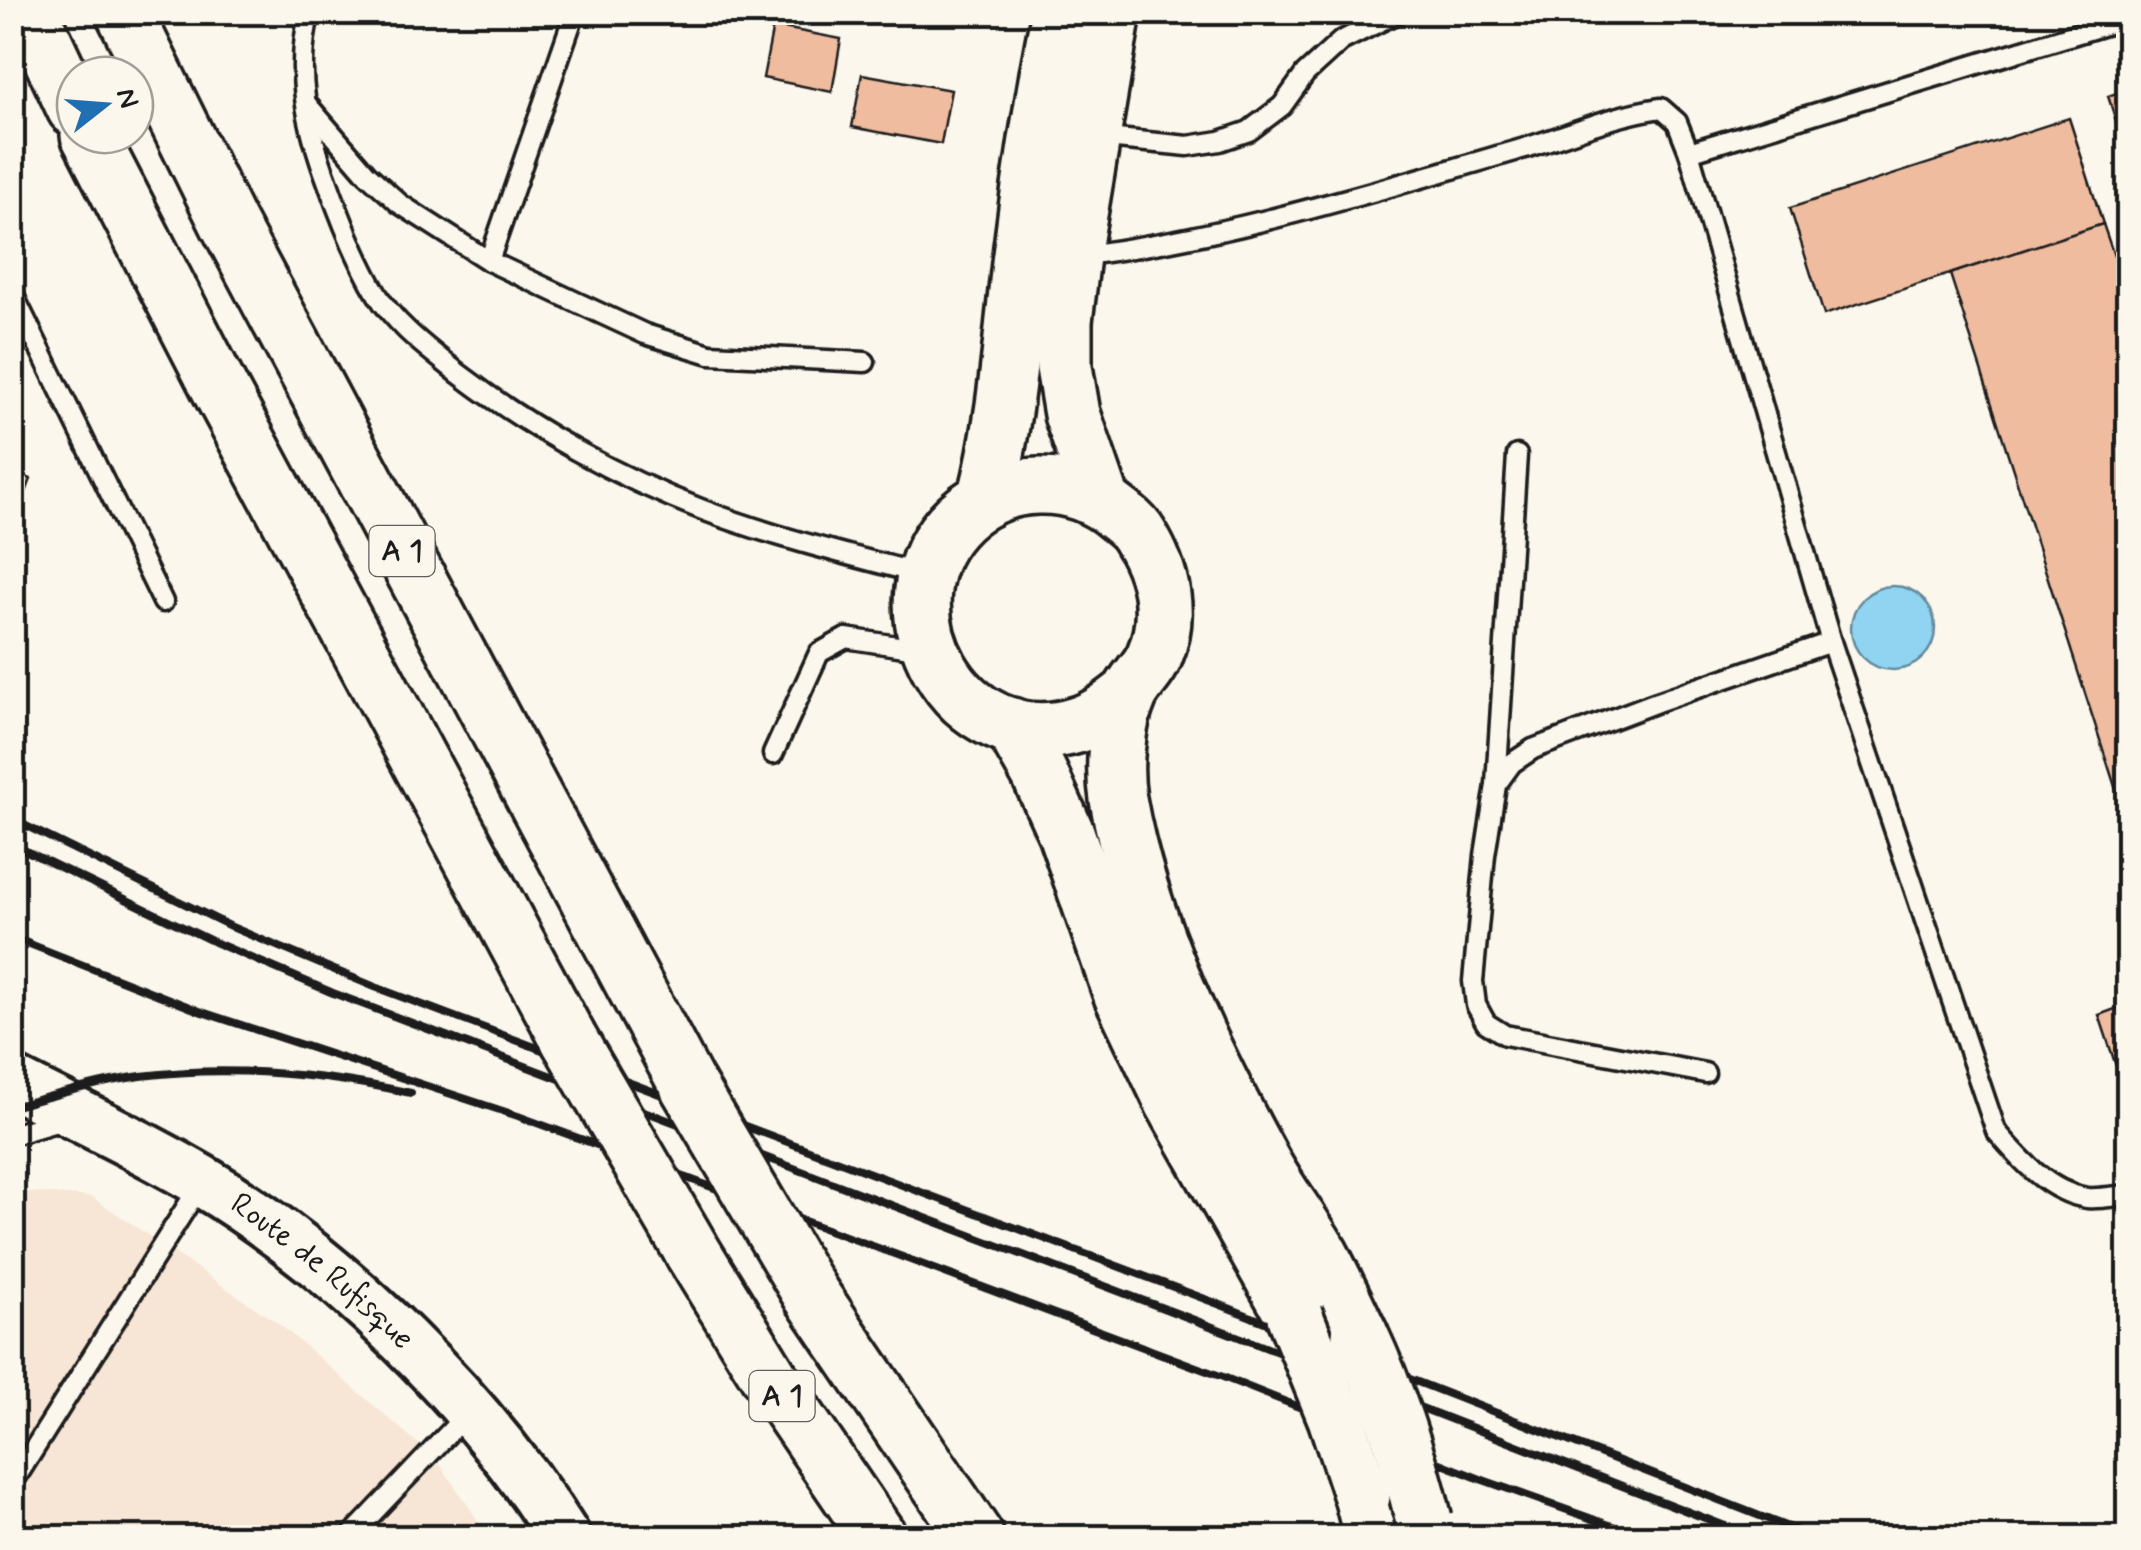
<svg xmlns="http://www.w3.org/2000/svg" width="2141" height="1550" viewBox="0 0 2141 1550" font-family="Mynerve,sans-serif">
  <style>
    .built { fill: #f7e5d5 }
    .water { fill: #90d4f2; stroke: #628a9c; stroke-width: 2.5 }
    .building { fill: #efbca0; stroke: #1c1c1c; stroke-width: 2.5 }
    .lines { fill: none; stroke-linecap: round; stroke-linejoin: round }
    .service-casing { stroke: #1c1c1c; stroke-width: 25 }
    .secondary-casing { stroke: #1c1c1c; stroke-width: 58 }
    .trunk-casing { stroke: #1c1c1c; stroke-width: 62 }
    .motorway-casing { stroke: #1c1c1c; stroke-width: 62 }
    .service { stroke: #fbf7ec; stroke-width: 18 }
    .secondary { stroke: #fbf7ec; stroke-width: 50 }
    .trunk { stroke: #fbf7ec; stroke-width: 55 }
    .motorway { stroke: #fbf7ec; stroke-width: 55 }
    .rail { stroke: #1c1c1c; stroke-width: 8 }
    .trunk-bridge-casing { stroke: #1c1c1c; stroke-width: 62; stroke-linecap: butt }
    .motorway-bridge-casing { stroke: #1c1c1c; stroke-width: 62; stroke-linecap: butt }
    .trunk-bridge { stroke: #fbf7ec; stroke-width: 55 }
    .motorway-bridge { stroke: #fbf7ec; stroke-width: 55 }
    .labels { text-anchor: middle; dominant-baseline: central; stroke-width: 8; stroke-linejoin: round; paint-order: stroke }
    .shield { fill: #fbf7ec; stroke: #5f5e5a; stroke-width: 2.5 }
    .shield-label { font-size: 30px; font-weight: bold; fill: #1c1c1c }
    .street-label { font-size: 32px; fill: #1c1c1c; stroke: #fbf7ec }
  </style>
  <rect width="100%" height="100%" fill="#fbf7ec"/>
  <filter id="ink" filterUnits="userSpaceOnUse"><feTurbulence type="fractalNoise" baseFrequency=".01" numOctaves="2"/><feDisplacementMap in="SourceGraphic" scale="20" xChannelSelector="R" yChannelSelector="G"/><feConvolveMatrix kernelMatrix="1 2 1 2 8 2 1 2 1" color-interpolation-filters="sRGB"/></filter>
  <g filter="url(#ink)">
    <path class="built" d="M12,1191L92,1197L283,1327L437,1460L489,1537H13Z"/>
    <circle class="water" cx="1893" cy="628" r="42"/>
    <g class="building">
      <path d="M773,26L841,39L832,92L763,78Z"/>
      <path d="M862,74L951,90L941,144L852,127Z"/>
      <path d="M2128,89V159L2108,96Z"/>
      <path d="M2069,118L2103,224L1824,315L1790,208Z"/>
      <path d="M2103,224L2114,256L2128,251V827L1950,274Z"/>
      <path d="M12,472L31,479L12,529Z"/>
      <path d="M2128,1004V1102L2099,1015Z"/>
    </g>
    <g class="lines">
      <g class="service-casing">
        <g id="service">
          <path d="M310,12C294,72 307,127 328,183C341,220 357,260 377,294C396,326 430,350 458,373C531,429 617,477 703,510C774,537 848,555 921,574"/>
          <path d="M306,103L367,174L400,204L489,261L576,302L645,334L710,354L865,362"/>
          <path d="M1096,137L1188,146L1220,141L1249,131L1282,106L1305,74L1341,41L1399,12"/>
          <path d="M1689,152L2128,18"/>
          <path d="M1077,256C1226,238 1371,192 1515,151C1563,137 1611,115 1661,108L1677,122L1689,152L1831,642L1996,1131C2020,1159 2048,1192 2087,1198C2100,1199 2116,1196 2128,1195"/>
          <path d="M489,261L575,12"/>
          <path d="M12,292L163,602"/>
          <path d="M773,754L819,653L846,638L923,650"/>
          <path d="M1496,784L1517,455"/>
          <path d="M1705,1073L1505,1035L1486,1023L1476,1005L1473,981L1485,855L1496,785L1512,763L1533,749L1657,702L1831,642"/>
          <path d="M12,1135L66,1119"/>
          <path d="M12,1484L201,1184"/>
          <path d="M349,1538L466,1415"/>
        </g>
      </g>
      <g class="secondary-casing">
        <g id="secondary">
          <path id="s1" d="M12,1082C75,1114 141,1145 202,1181C339,1263 481,1403 565,1538"/>
        </g>
      </g>
      <g class="trunk-casing">
        <g id="trunk">
          <path d="M986,499C1006,421 1011,343 1020,263C1030,179 1043,96 1060,12"/>
          <path d="M1102,501L1072,414L1064,367V321L1072,256L1113,12"/>
          <path d="M1129,694C1113,707 1097,719 1077,725C958,763 869,604 959,518C1003,477 1072,475 1118,514C1125,520 1134,526 1139,535C1162,572 1172,615 1154,657C1148,671 1135,681 1129,695C1116,724 1113,768 1118,799C1140,924 1202,1053 1263,1164C1280,1195 1302,1223 1320,1254C1334,1280 1347,1308 1360,1335"/>
          <path d="M1012,726L1039,773L1066,833L1122,995L1173,1102L1295,1317"/>
          <path d="M1362,1496L1373,1538"/>
        </g>
      </g>
      <g class="motorway-casing">
        <g id="motorway">
          <path d="M30,12L75,108"/>
          <path d="M124,12L228,223L688,1086"/>
          <path d="M89,135L223,395L568,1038"/>
          <path d="M692,1251L770,1378L879,1538"/>
          <path d="M810,1293L976,1538"/>
        </g>
      </g>
      <use href="#service" class="service"/>
      <use href="#secondary" class="secondary"/>
      <use href="#trunk" class="trunk"/>
      <use href="#motorway" class="motorway"/>
      <g class="rail">
        <path d="M12,819L234,928L375,987L1221,1305L1816,1538"/>
        <path d="M12,844L214,942L333,993L1226,1332L1756,1538"/>
        <path d="M12,937L202,1012L518,1116L897,1255L1223,1377L1483,1480L1646,1538"/>
        <path d="M12,1107C54,1095 98,1082 141,1076C230,1065 323,1074 411,1093"/>
      </g>
      <g class="trunk-bridge-casing">
        <g id="trunk-bridge">
          <path d="M1295,1317L1336,1418L1362,1496"/>
          <path d="M1360,1335C1388,1395 1408,1455 1424,1520"/>
        </g>
      </g>
      <g class="motorway-bridge-casing">
        <g id="motorway-bridge">
          <path d="M568,1038L692,1251"/>
          <path d="M688,1086L810,1293"/>
        </g>
      </g>
      <use href="#trunk-bridge" class="trunk-bridge"/>
      <use href="#motorway-bridge" class="motorway-bridge"/>
    </g>
  </g>
  <g class="labels">
    <g class="shield">
      <rect x="369.5" y="526" width="65" height="50" rx="8"/>
      <rect x="749.5" y="1371" width="65" height="50" rx="8"/>
    </g>
    <g class="shield-label">
      <text x="402" y="551">A 1</text>
      <text x="782" y="1396">A 1</text>
    </g>
    <g class="street-label">
      <text stroke="none"><textPath href="#s1" startOffset="365">Route de Rufisque</textPath></text>
    </g>
  </g>
  <rect width="2141" height="1550" fill="none" stroke="#fbf7ec" stroke-width="50"/>
  <rect x="25" y="25" width="2091" height="1500" fill="none" stroke="#1c1c1c" stroke-width="4" filter="url(#ink)"/>
  <g transform="translate(105 105) rotate(73)"><circle r="48" fill="#fbf7ec" stroke="#a29f99" stroke-width="2.5"/>
  <path d="M0-8L18 38L0 25L-18 38Z" fill="#1f6fb2"/>
  <text y="-15" font-size="28" font-weight="bold" text-anchor="middle" fill="#1c1c1c">N</text>
  </g>
</svg>
